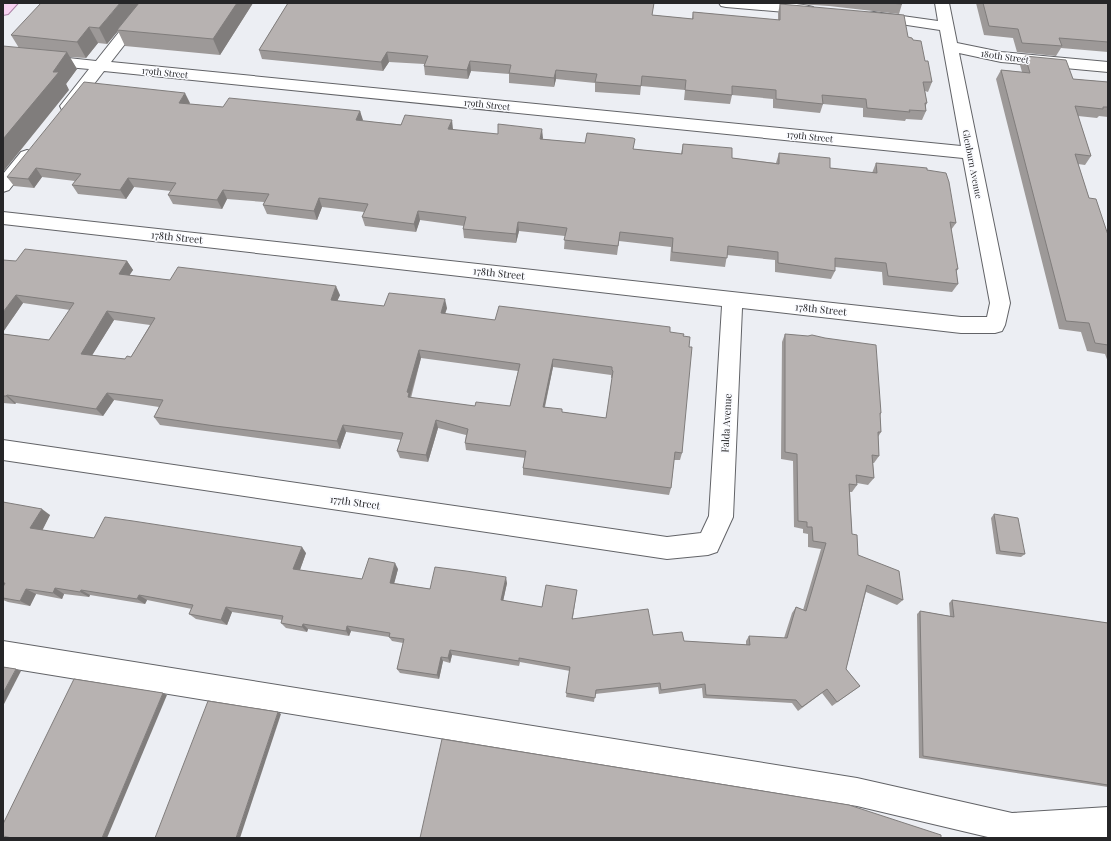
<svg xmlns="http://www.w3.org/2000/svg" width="1111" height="841" viewBox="0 0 1111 841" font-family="'Playfair Display',serif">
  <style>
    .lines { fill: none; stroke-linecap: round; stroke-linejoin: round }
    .minor-casing { stroke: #626367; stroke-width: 2 }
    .major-casing { stroke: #ac84a7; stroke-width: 2 }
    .minor { fill: #fff; fill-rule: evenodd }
    .major { fill: #f8d4f3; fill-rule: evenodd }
    .wall { fill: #9d9998; fill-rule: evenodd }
    .shaded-wall { fill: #807d7c }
    .building { fill: #b7b2b1; stroke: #807d7c; fill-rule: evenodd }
    .labels { text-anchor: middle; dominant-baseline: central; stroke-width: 3; stroke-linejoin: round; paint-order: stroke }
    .far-street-label { font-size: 9px; fill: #262628; stroke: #fafbff }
    .street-label { font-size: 10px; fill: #262628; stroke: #fafbff }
  </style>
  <rect width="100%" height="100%" fill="#eceef3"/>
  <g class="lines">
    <g class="minor-casing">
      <g id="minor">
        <path d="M142,3H157L111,62L961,146L940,30L874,20L869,19L867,16L869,13L874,12L938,21L935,3H949L957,43L1001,52L1108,62V72L1001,62L959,53L1010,303L1005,325L1002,331L995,333H961L742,308L733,517L717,552L708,555L667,559L3,460V440L667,537L701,533L709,516L722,306L3,224V212L961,317H987L990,303L963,158L104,71L74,110L68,111L62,110L60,106L89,69L3,61V51L96,61Z"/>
        <path d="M719,3C749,3 783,0 813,7L815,10L813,13L808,14L726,7L721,6Z"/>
        <path d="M27,150L33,152L36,156L9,190L3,192V174L21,152Z"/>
        <path d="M3,641L857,778L1012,813L1108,807V837L992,838L857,806L3,667Z"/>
      </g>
    </g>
    <g class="major-casing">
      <path id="major" d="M3,3H18L8,14L3,15Z"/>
    </g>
    <use href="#minor" class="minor"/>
    <use href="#major" class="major"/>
  </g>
  <g class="wall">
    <path d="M253,3L220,55L125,46L118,31L107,44L98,43L86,58L69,57L77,69L66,84L69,90L19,48L11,35Z"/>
    <path d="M288,3H654L652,15L692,19L693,12L778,20V13L780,4L908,37L913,40L925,61L932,82L928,92L925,91L927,103L926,105V111L922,120L906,119L905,121L863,117V108L823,104L820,113L773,108V99L732,95L730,104L684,100L685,90L641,86L640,95L595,92V83L556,79L554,87L509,83V74L471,71L468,79L425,75L424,66V64L389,62L383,71L262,59L259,50Z"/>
    <path d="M781,3H902V4L899,14L829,6Z"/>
    <path d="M976,3H1108V52L1061,48L1056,56L1017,52L1013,38L984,35Z"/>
    <path d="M1025,56L1073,79L1108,82V117L1099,116L1097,118L1078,116L1091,156L1085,165L1078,164L1089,198L1108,235V362L1105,354L1087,351L1081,332L1059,329L996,79L1001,70L1022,72L1020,65Z"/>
    <path d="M190,103L189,104L223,107L360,111L362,121L453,129V130L542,139L634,149L681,154L683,144L732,158L776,163L779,153L830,168L872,173L876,163L927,170L956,223L951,230L958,269L956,272L958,284L952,292L883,285L882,272L835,267V271L831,279L775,272V260L727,255L725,267L670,261L671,247L619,241L617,255L564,249L565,236L519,231L516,243L464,238L463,229L464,226L420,220L416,232L365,226L362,217L364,212L322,207L317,220L267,214L263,205L264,202L227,199L222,209L173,204L168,195L171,191L134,187L126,199L78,194L72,185L75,181L42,177L34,188L14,186L7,177Z"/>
    <path d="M16,261H127L133,270L129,275L170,280L340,295L337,301L384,306L447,308L445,314L495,320L670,332L683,336L689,347L682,453L680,460H674L671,488L669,495L523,475V468L525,458L466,450L465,443L466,435L438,428L428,462L400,458L397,451L401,440L346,432L340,449L221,433L160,425L154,417L159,407L114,400L103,416L16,403L15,404L3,403V334L49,340L70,310L23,303L3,332ZM114,320L150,325L131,357L125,359L92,355ZM421,358L518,371L510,406H475L411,398ZM553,367L611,375V378H612L606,418L562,412L545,407Z"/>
    <path d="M785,334L881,413L880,416L881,432L878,437L879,456L874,463H873L874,478L868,485L857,483V485L852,492H850L852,534L858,555L903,600L897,605L866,592L846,669L860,686L832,706L822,693L798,711L792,703L703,698L702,688L659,694L658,687L595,694L594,702L566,697L570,671L520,662L519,666L452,655L450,663L443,661L439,679L400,673L397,669L403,643L392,641L389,637L351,631L349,636L308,629L307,632L286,628L281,623L282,620L232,612L227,625L196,619L189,614L192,609L147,600L145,604L90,595L89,597L64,594L62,599L36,594L30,606L8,602L3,600V502L50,515L42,530L94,538L306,553L300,570L362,579L398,569L394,583L430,589L507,583L503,601L542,607L577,590L572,619L684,641L746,645V641L749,636L784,638L792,613L796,607L803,610L821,549L808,547V534L803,533V529L794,527L793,461L781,459L782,342Z"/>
    <path d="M994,514L1025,554L1021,557L996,554L991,518Z"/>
    <path d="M952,600L1108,623V787L919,758L917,614L920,611L950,616L949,603Z"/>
  </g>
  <g class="shaded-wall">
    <path d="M120,3H140L117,30L118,31L107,44L99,28Z"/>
    <path d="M237,3H253L220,55L213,39Z"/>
    <path d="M89,27L98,43L86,58L77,42Z"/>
    <path d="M67,52L77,69L66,84L69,90L3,172V139Z"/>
    <path d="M387,52L389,62L383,71L381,62Z"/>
    <path d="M470,61L471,71L468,79L467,70Z"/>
    <path d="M556,70V79L554,87V78Z"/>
    <path d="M185,93L190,103L183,113L179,103Z"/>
    <path d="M360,111L363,120L358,129L356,120Z"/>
    <path d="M452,120L453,129L450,139L448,129Z"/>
    <path d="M542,129L543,138L540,148V139Z"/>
    <path d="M36,168L42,177L34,188L28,179Z"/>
    <path d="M128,178L134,187L126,199L120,190Z"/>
    <path d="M223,190L227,199L222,209L217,200Z"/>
    <path d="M319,198L322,207L317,220L314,211Z"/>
    <path d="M418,211L420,220L416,232L414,224Z"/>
    <path d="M518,222L519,231L516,243V234Z"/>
    <path d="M127,261L133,270L125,282L119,274Z"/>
    <path d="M336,286L340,295L334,308L331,300Z"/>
    <path d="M16,295L23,303L3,332V312Z"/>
    <path d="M445,299L447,308L442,322L441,313Z"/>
    <path d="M107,311L114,320L88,362L81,354Z"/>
    <path d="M419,350L421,358L410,397L411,400L408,397L407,392Z"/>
    <path d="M553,359V367L543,414V407Z"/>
    <path d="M107,393L114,400L103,416L96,409Z"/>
    <path d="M7,395L16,403L15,404L6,396Z"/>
    <path d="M436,420L438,428L428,462L426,455Z"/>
    <path d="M343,425L346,432L340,449L337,441Z"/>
    <path d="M42,509L50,515L40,535L30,528Z"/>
    <path d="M302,547L306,553L298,575L293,569Z"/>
    <path d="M395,563L398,569L393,588L390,583Z"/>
    <path d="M506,577L507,583L502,606L501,600Z"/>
    <path d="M55,588L64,594L62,599L53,593Z"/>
    <path d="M26,589L36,594L30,606L20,601Z"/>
    <path d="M81,590L90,595L89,597L80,592Z"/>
    <path d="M577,590L576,596L572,624V619Z"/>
    <path d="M139,595L147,600L145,604L137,599Z"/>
    <path d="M226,607L232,612L227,625L221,620Z"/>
    <path d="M303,624L308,629L307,632L302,627Z"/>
    <path d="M347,626L351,631L349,636L346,631Z"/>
    <path d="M450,650L452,655L450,663L448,658Z"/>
    <path d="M441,657L443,661L439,679L437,675Z"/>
    <path d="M16,669L21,671L3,706V693Z"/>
    <path d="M163,693L167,695L107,838H102Z"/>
    <path d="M278,712L281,714L240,838H236Z"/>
  </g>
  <g class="building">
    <path d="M41,3H120L99,28L89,27L77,42L11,35Z"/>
    <path d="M139,3H237L213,39L117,30Z"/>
    <path d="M288,3H654L652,15L693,19V12L780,20V4L904,15L908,37L912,38L913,40L921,41L925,61H928L932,82H923L927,103H925L926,111L909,110L910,112L867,108L866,99L822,95L823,104L776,99V90L732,86V95L685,90L686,80L642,76L641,86L595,82L597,74L556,70L554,78L509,73L511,65L470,61L467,70L424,66L428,56L387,52L381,62L259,50Z"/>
    <path d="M889,3H902V4Z"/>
    <path d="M983,3H1108V42L1059,38L1062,46L1022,43L1018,29L989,26Z"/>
    <path d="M3,46L67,52L53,72H59L3,139Z"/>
    <path d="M1025,56L1066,60L1073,79L1108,82V107H1103V109L1075,106L1091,156L1075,154L1089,198L1096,199L1108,235V345L1095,343L1089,323L1066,321L1001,70L1030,73Z"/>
    <path d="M84,82L185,93L179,103L223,107L229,98L360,111L356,120L401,125L405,115L452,120L448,129L498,134V124L542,129L540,139L585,143L587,133L633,138L635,139L633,149L682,154L683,144L732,148V158L779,164V153L830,158V168L877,173L876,163L927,168V170L946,173L949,182L956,223L950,222L958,269H956L958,284L888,276L886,263L835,258V271L778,263V252L728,246L727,258L672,252L673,238L620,232L618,246L564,240L567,228L518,222L516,234L463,229L466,217L418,211L414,224L362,217L368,204L319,198L314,211L263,205L269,194L223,190L217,200L168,195L176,183L128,178L120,190L72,185L81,174L36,168L28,179L7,177Z"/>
    <path d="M25,249L127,261L119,274L170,280L178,267L336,286L331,300L384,306L389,293L445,299L441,313L495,320L499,306L670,327V332L684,334L683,336L690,337L689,347H692L682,453L675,452L671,488L523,468L526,451L465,443L468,429L436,420L426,455L397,451L403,433L343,425L337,441L215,426L154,417L163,400L107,393L96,409L7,395L6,396H3V334L49,340L74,303L16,295L3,312V260L16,261ZM107,311L155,318L131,357L127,356L125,359L81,354ZM419,350L520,364L510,406L476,402L475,406L408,397L409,393L407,392ZM553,359L612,367V370L613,371L606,418L562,412V409L543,407Z"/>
    <path d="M785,334L808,336L812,335L825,338L876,345L881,413H880L881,432H878L879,456L872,455L874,478L856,475L857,485L849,484L852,534L857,535L858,555L899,571L903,600L867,585L846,669L860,686L837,702L827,689L802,707L796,700L706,695L705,684L661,690L660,683L596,690L595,698L566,693L570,667L519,658V661L450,650L448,658L441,657L437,675L397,669L404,639L389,637L390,633L347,626L346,631L303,624L302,627L281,623L283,616L226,607L221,620L189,614L193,605L139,595L137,599L81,590L80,592L55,588L53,593L26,589L20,601L3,598V587L5,583H3V502L42,509L30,528L94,538L105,517L133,521L302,547L293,569L362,579L369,558L395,563L390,583L430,589L435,567L466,571L506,577L501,600L542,607L546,585L577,590L572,619L648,609L653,635L682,632L684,641L750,645L749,636L787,638L796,607L806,611L826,543L813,541L812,527H807V522L798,521L797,454L785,452Z"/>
    <path d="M994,514L1018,518L1025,554L1000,551Z"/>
    <path d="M952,600L1108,623V785L923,756L920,611L954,617Z"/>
    <path d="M3,667L16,669L3,693Z"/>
    <path d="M74,679L163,693L102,838H12L3,836V824Z"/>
    <path d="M208,701L278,712L236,838H155Z"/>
    <path d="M442,739L849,805L941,835V838H420Z"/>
  </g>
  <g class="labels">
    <g class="far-street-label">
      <text transform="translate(1005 56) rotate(8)">180th Street</text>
      <text transform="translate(165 72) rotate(6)">179th Street</text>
      <text transform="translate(487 104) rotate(6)">179th Street</text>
      <text transform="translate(810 136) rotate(6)">179th Street</text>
      <text transform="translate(973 164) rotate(79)">Glenburn Avenue</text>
    </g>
    <g class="street-label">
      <text transform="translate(177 237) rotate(6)">178th Street</text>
      <text transform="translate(499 273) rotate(6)">178th Street</text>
      <text transform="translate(821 309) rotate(6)">178th Street</text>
      <text transform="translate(726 423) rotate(-87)">Falda Avenue</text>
      <text transform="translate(355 502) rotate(8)">177th Street</text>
    </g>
  </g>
  <rect width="1111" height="841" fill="none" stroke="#262628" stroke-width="8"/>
</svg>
